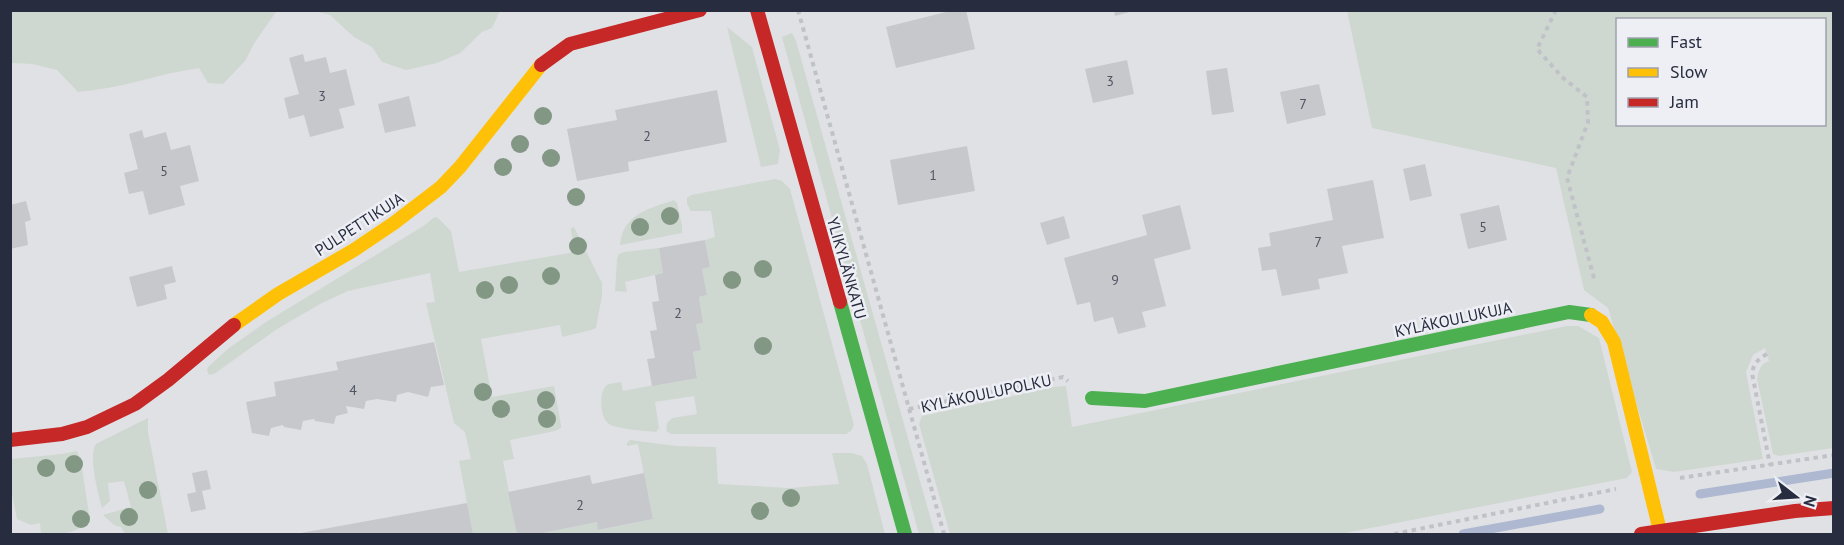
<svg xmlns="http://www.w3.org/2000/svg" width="1844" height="545" viewBox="0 0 1844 545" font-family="'PT Sans',sans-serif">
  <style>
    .green { fill: #cfd8d0; fill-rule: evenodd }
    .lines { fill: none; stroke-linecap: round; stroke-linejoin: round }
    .stream { stroke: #aeb9d1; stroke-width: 9 }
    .building { fill: #c6c8cc }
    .path { stroke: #c1c2c7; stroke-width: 4; stroke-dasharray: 4.5 4.5; stroke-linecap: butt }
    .fast { stroke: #4caf50; stroke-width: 14 }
    .slow { stroke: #ffc107; stroke-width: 14 }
    .jam { stroke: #c62828; stroke-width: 14 }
    .tree { fill: #829784 }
    .labels { text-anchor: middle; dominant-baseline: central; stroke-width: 5; stroke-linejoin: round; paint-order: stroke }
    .number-label { font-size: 14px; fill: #505463 }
    .street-label { font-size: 16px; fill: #272c3e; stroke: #edeff5 }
  </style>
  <rect width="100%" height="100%" fill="#e0e1e5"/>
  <g class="green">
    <path d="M10,11L11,10L285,11L276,12L255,42L245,61L223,84L208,83L199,68C157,74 120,89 78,92L57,70L32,64L11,63Z"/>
    <path d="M314,11H500L492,28L482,32L460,53L437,63L406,70L382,62L372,47L354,37L330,15Z"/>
    <path d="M1347,11H1833V448L1779,456L1773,454L1757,379C1759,370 1760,364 1769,361L1765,348L1753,355L1746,372L1763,459L1674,472L1656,469L1608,308L1584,290L1556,168L1372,128ZM1618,20H1824V124H1618Z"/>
    <path d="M727,27L752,47L780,150L778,164L761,167Z"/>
    <path d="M792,33L796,41L935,534H919L782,37Z"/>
    <path d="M775,179L782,181L790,189L854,425L851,431L846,434H671L666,431L667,423L672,418L697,414L694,396L655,402L659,428L656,432C645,431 617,429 609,424C600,419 598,391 607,385C611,383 617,383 621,382L623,391L697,377L693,352L701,350L696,324L703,323L699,297L707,295L702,269L710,267L705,240L715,237L711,211H691L687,204V198L691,195Z"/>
    <path d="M674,200L677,203L682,226V233L620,245C623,214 648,209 674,200Z"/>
    <path d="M437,217L451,231L459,272L575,252L571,231V228L574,227L602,283V296L596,328L591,330L562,337L560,325L481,339L492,397L554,386L561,425V428L555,431L510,440L514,459L503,461L517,534H473L459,461L471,459L465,432L454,423L426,303L435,302L430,273L348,291L322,303L277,329L214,374L209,375L207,371L208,367L229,348L266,322L425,225L433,218Z"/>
    <path d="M659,248L663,273L625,282L627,292L615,291L617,259L619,254L624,252Z"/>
    <path d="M1567,326H1578L1599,338L1632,472L1627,478L1340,534H950L919,424L922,416L1054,387L1066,386L1072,427Z"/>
    <path d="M148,418V432L168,534H125L121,527L114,525L103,515L131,507L124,481L108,483L110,501L102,508C98,494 88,455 96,444Z"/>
    <path d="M630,440L676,446L716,447L718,484L789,488L839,484L832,453H851L862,456L867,464L885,534H538L597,522L599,530L653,519L638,444L627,446V443Z"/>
    <path d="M77,451L81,462L90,520C77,534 59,535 41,534L40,523L31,525L17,519L11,489V459L62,454Z"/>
  </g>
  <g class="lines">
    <g class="stream">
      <path d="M1700,494L1834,473"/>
      <path d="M1463,534L1600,509"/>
    </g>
  </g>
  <g class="building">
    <path d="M954,10H966L975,49L896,68L886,27Z"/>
    <path d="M1114,10H1133V11L1115,16Z"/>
    <path d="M303,54L305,62L326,57L330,73L346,69L355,105L339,109L344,128L310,137L304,115L289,119L284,98L299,94L289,58Z"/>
    <path d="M1127,60L1134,94L1093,103L1085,69Z"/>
    <path d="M1227,68L1234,112L1212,115L1206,71Z"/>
    <path d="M1319,84L1326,115L1287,124L1280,92Z"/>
    <path d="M717,90L727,142L628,162L629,171L577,181L567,129L617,120L615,110Z"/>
    <path d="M409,96L416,126L385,133L378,104Z"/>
    <path d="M142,130L144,138L166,132L171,150L190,145L199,181L180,186L185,205L149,215L143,191L129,194L124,173L138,169L129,134Z"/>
    <path d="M967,146L975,191L898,205L890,160Z"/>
    <path d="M1425,164L1432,196L1410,201L1403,169Z"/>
    <path d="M1373,180L1384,238L1342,246L1348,273L1318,279L1320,289L1282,296L1276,269L1262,271L1258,248L1271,246L1269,233L1333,220L1327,189Z"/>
    <path d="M26,201L31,220L25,222L28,245L10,249V205Z"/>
    <path d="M1180,205L1191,249L1154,259L1166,306L1142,312L1146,327L1118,334L1113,317L1094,322L1090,302L1077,305L1064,258L1147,235L1142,215Z"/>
    <path d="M1499,205L1507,240L1468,249L1460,214Z"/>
    <path d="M1064,216L1070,238L1047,245L1040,223Z"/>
    <path d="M705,240L710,267L702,269L707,295L699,297L703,323L696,324L701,350L693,352L697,378L652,386L647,359L655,358L650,331L657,330L652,302L659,301L655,275L663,273L659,248Z"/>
    <path d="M172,266L176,282L164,285L167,299L137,307L129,277Z"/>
    <path d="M434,342L444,385L431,387L428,397L408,392L397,395L396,402L377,399L366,401L364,409L346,406L348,413L336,416L334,424L315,421L314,419L303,421L301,430L284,427L283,425L271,428L269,436L252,433L246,402L276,396L274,382L338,370L336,362Z"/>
    <path d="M207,470L211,489L202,491L206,509L191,512L187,494L196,492L192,473Z"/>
    <path d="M644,473L653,519L598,530L597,522L538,534H517L508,492L590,475L592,484Z"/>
    <path d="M467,503L473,534H301V533Z"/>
  </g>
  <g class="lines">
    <g class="path">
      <path d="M798,10L944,534"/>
      <path d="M1556,10L1537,49L1562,77L1587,97L1588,122L1567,178L1595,282"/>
      <path d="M1767,354C1758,359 1754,363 1752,373L1770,465"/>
      <path d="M909,409L1063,377L1068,381"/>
      <path d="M1680,478L1834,455"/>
      <path d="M1394,534L1616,489"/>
    </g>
    <g class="fast">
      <path d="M840,302L905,534"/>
      <path d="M1092,398L1145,401L1569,312L1591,315"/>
    </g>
    <g class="slow">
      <path d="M1591,315L1602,322L1614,342L1660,531"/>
      <path d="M234,325L278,294L354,250L394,223L441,187L460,167L541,65"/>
    </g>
    <g class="jam">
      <path d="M757,10L840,302"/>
      <path d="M541,65L570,44L700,10"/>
      <path d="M10,440L62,434L87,427L135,404L168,380L234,325"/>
      <path d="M1641,534L1795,511L1834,508"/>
    </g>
  </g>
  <g class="tree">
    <circle cx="543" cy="116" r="9"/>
    <circle cx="520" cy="144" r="9"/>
    <circle cx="551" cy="158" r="9"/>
    <circle cx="503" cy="167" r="9"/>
    <circle cx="576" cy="197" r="9"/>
    <circle cx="670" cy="216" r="9"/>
    <circle cx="640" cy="227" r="9"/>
    <circle cx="578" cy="246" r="9"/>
    <circle cx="763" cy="269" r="9"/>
    <circle cx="551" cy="276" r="9"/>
    <circle cx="732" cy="280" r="9"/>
    <circle cx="509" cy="285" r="9"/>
    <circle cx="485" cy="290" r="9"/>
    <circle cx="763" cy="346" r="9"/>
    <circle cx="483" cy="392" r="9"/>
    <circle cx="546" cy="400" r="9"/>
    <circle cx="501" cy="409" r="9"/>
    <circle cx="547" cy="419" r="9"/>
    <circle cx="74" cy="464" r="9"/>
    <circle cx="46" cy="468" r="9"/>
    <circle cx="148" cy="490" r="9"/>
    <circle cx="791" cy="498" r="9"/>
    <circle cx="760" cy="511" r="9"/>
    <circle cx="129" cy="517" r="9"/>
    <circle cx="81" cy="519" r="9"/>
  </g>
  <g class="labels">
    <g class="number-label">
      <text x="1110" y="81">3</text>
      <text x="322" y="96">3</text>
      <text x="1303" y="104">7</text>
      <text x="647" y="136">2</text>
      <text x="164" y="171">5</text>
      <text x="933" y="175">1</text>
      <text x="1483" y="227">5</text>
      <text x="1318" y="242">7</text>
      <text x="1115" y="280">9</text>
      <text x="678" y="313">2</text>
      <text x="353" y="390">4</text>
      <text x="580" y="505">2</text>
    </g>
    <g class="street-label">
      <text transform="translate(359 224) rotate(-33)">PULPETTIKUJA</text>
      <text transform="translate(847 268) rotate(74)">YLIKYLÄNKATU</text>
      <text transform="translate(1453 319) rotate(-12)">KYLÄKOULUKUJA</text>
      <text transform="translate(986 393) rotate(-12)">KYLÄKOULUPOLKU</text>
    </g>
  </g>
  <rect width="1844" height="545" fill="none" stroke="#272c3e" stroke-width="24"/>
  <rect x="1616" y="18" width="210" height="108" fill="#edeff5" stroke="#9ea1ac" stroke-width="1.5"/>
  <rect x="1628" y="38" width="30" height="9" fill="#4caf50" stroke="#9ea1ac" stroke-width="1.5"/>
  <text x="1670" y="48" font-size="18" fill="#272c3e">Fast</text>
  <rect x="1628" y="68" width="30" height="9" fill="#ffc107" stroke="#9ea1ac" stroke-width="1.5"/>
  <text x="1670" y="78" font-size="18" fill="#272c3e">Slow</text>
  <rect x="1628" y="98" width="30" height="9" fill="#c62828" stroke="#9ea1ac" stroke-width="1.5"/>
  <text x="1670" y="108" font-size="18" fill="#272c3e">Jam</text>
  <g transform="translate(1796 497) rotate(107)" stroke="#edeff5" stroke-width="4.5" paint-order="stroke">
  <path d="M0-4.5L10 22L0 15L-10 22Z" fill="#272c3e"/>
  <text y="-9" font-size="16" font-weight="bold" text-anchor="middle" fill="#272c3e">N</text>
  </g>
</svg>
